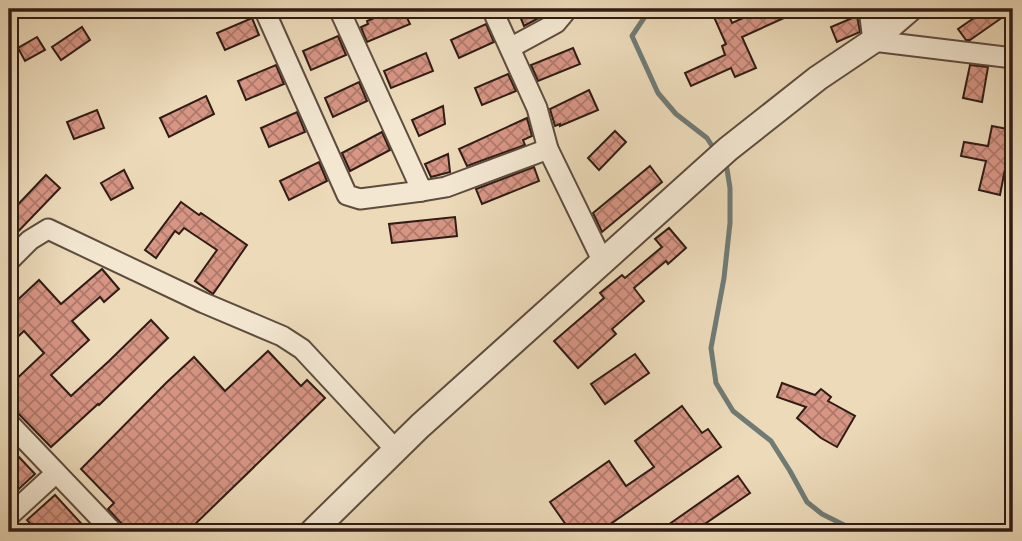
<svg xmlns="http://www.w3.org/2000/svg" width="1022" height="541" viewBox="0 0 1022 541" font-family="'Sorts Mill Goudy',serif">
  <style>
    .lines { fill: none; stroke-linecap: round; stroke-linejoin: round }
    .stream { stroke: #6f7b75; stroke-width: 5 }
    .building { fill: url(#building-cross-hatch); stroke: #2f1c16; stroke-width: 2 }
    .minor-casing { stroke: #5e4c3f; stroke-width: 23 }
    .tertiary-casing { stroke: #5e4c3f; stroke-width: 28 }
    .minor { stroke: #f3e7d2; stroke-width: 19 }
    .tertiary { stroke: #f3e7d2; stroke-width: 24 }
  </style>
  <defs>
    <pattern id="building-cross-hatch" width="8" height="8" patternUnits="userSpaceOnUse" patternTransform="scale(1.75)"><rect width="8" height="8" fill="#d79584"/><path d="M0 0l8 8M0 8l8-8" fill="none" stroke="#af796b"/></pattern>
  </defs>
  <rect width="100%" height="100%" fill="#ecdab9"/>
  <filter id="stains"><feTurbulence type="fractalNoise" baseFrequency=".00286" numOctaves="4"/><feColorMatrix values="0 0 0 0 .2 0 0 0 0 .09 0 0 0 0 .02 0 0 0 .5 -.17"/></filter>
  <radialGradient id="worn" r=".72"><stop offset=".6" stop-color="#630" stop-opacity="0"/><stop offset="1" stop-color="#630" stop-opacity=".3"/></radialGradient>
  <g class="lines">
    <g class="stream">
      <path d="M650,9L632,36L658,93L676,114L707,138L716,152"/>
      <path d="M723,163L727,169L730,188V223L724,278L711,348L716,383L733,411L771,441L790,471L807,502L822,514L858,532"/>
    </g>
  </g>
  <g class="building">
    <path d="M395,9H403L410,24L367,42L361,27L368,24L367,21Z"/>
    <path d="M517,9H552L548,13L524,26Z"/>
    <path d="M764,9H804L742,37L756,68L735,77L731,68L691,86L685,73L725,55L722,46L726,44L714,17L727,11L732,23Z"/>
    <path d="M987,9L1013,10L970,40H966L958,29Z"/>
    <path d="M857,16L860,32L837,42L831,27Z"/>
    <path d="M252,18L259,35L225,50L217,33Z"/>
    <path d="M486,24L494,42L459,58L451,40Z"/>
    <path d="M82,27L90,40L61,60L52,47Z"/>
    <path d="M338,36L346,55L311,70L303,51Z"/>
    <path d="M37,37L45,50L25,61L18,48Z"/>
    <path d="M573,48L580,64L538,81L531,65Z"/>
    <path d="M426,53L433,71L391,88L384,71Z"/>
    <path d="M276,65L284,84L246,100L238,81Z"/>
    <path d="M970,65L988,67L982,102L963,98Z"/>
    <path d="M508,74L516,91L482,105L475,88Z"/>
    <path d="M359,82L367,101L333,117L325,98Z"/>
    <path d="M589,90L598,110L560,126V124L555,126L550,109Z"/>
    <path d="M206,96L214,114L169,137L160,118Z"/>
    <path d="M443,106L445,124L419,136L412,120Z"/>
    <path d="M97,110L104,128L74,139L67,122Z"/>
    <path d="M297,112L305,132L269,147L261,128Z"/>
    <path d="M527,118L532,136L523,140L525,145L467,166L459,149Z"/>
    <path d="M992,126L1013,130V165L1006,164L1000,195L979,190L986,161L961,156L964,142L988,146Z"/>
    <path d="M615,131L626,142L599,170L588,158Z"/>
    <path d="M382,132L390,150L350,171L342,153Z"/>
    <path d="M448,154L450,172L431,177L425,164Z"/>
    <path d="M319,162L327,181L289,200L280,181Z"/>
    <path d="M650,166L662,182L602,232L593,213Z"/>
    <path d="M534,167L539,181L482,204L476,189Z"/>
    <path d="M124,170L133,188L111,200L101,183Z"/>
    <path d="M46,175L60,188L9,241V214Z"/>
    <path d="M181,202L199,215L201,213L247,245L213,294L195,281L217,250L184,228L179,234L175,231L156,258L145,250Z"/>
    <path d="M455,217L457,236L392,243L389,224Z"/>
    <path d="M669,228L686,248L668,264L666,261L634,288L644,301L612,329L616,334L578,368L554,341L604,298L600,293L622,275L625,278L662,247L655,239Z"/>
    <path d="M102,269L119,289L104,302L100,297L72,321L89,340L51,375L71,396L109,361L151,320L168,338L99,405L98,404L51,447L9,404V386L44,353L24,331L9,345V308L39,280L61,304Z"/>
    <path d="M268,351L301,386L307,380L325,398L187,532H125L122,524L108,509L114,503L81,469L166,383L194,357L225,391Z"/>
    <path d="M635,354L649,373L605,404L591,384Z"/>
    <path d="M782,383L815,395L821,389L831,397L828,401L855,416L837,447L821,438L797,418L806,407L777,397Z"/>
    <path d="M682,406L702,433L708,429L721,447L599,532H571L550,502L609,461L626,486L654,467L635,441Z"/>
    <path d="M18,456L35,474L9,498V464Z"/>
    <path d="M738,476L750,493L693,532H658Z"/>
    <path d="M55,495L89,532H38L27,520Z"/>
  </g>
  <g class="lines">
    <g class="minor-casing">
      <g id="minor">
        <path d="M264,9L347,195L360,199L422,191"/>
        <path d="M339,9L422,191L446,187L548,149"/>
        <path d="M492,9L537,108L548,149L603,262"/>
        <path d="M869,9L873,41L1013,58"/>
        <path d="M510,48L556,23L566,11V9"/>
        <path d="M9,261L30,240L48,229L204,303L282,336L302,349L396,450"/>
        <path d="M9,423L113,532"/>
        <path d="M9,516L56,473"/>
      </g>
    </g>
    <g class="tertiary-casing">
      <path id="tertiary" d="M312,532L420,426L728,149L818,78L873,41L910,9"/>
    </g>
    <use href="#minor" class="minor"/>
    <use href="#tertiary" class="tertiary"/>
  </g>
  <rect width="1022" height="541" fill="none" stroke="#ecdab9" stroke-width="35"/>
  <rect x="10" y="10" width="1001" height="520" fill="none" stroke="#2f1c16" stroke-width="3.5"/>
  <rect x="18" y="18" width="987" height="506" fill="none" stroke="#2f1c16" stroke-width="2"/>
  <rect width="100%" height="100%" filter="url(#stains)"/>
  <rect width="100%" height="100%" fill="url(#worn)"/>
</svg>
